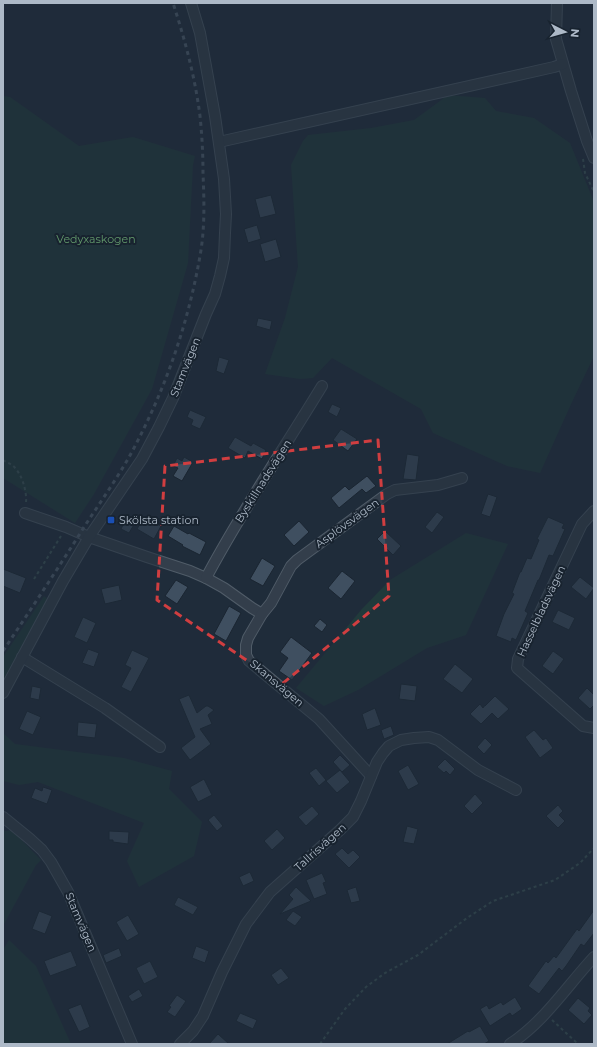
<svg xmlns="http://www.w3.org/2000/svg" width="597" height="1047" viewBox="0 0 597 1047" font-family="Montserrat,sans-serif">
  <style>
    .green { fill: #213a3b }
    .building { fill: #3f4f60; stroke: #1a2531 }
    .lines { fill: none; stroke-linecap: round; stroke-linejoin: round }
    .minor-casing { stroke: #505c68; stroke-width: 12 }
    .path { stroke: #3f5759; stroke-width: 2; stroke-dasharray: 3 3; stroke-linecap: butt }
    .minor { stroke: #333e4b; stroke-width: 10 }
    .rail { stroke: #546272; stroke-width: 3; stroke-dasharray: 4 4; stroke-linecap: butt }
    .marked { fill: none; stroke: #d03e40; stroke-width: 3; stroke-dasharray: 8 5; stroke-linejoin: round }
    .transit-dot { fill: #1a4fb4; stroke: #18232f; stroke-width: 1.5 }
    .labels { text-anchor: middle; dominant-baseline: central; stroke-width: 4; stroke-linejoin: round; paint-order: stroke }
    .park-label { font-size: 11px; fill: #639a6c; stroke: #18232f }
    .street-label { font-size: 11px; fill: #adb9c7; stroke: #18232f }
    .poi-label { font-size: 11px; fill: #adb9c7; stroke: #18232f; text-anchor: start }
  </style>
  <rect width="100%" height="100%" fill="#1f2c3a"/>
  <g class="green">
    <path d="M447,95L485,98L496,111L534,118L570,143L594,202V356L572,402L540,473L507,466L433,433L421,409L332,358L313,378L300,379L265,374L285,318L298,267L291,165L303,141L308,135L371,128L414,120L440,101Z"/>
    <path d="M3,96L10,97L79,146L133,137L195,156L193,165L188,263L152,389L94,494L75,523L3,478Z"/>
    <path d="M466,533L508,544L466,635L427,648L358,690L324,706L296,688L361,610L390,580Z"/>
    <path d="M44,596L49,600L3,681V657Z"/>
    <path d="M3,733L15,744L124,758L172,771L169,789L202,822L194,856L139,887L127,861L144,823L38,782L19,785L3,781Z"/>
    <path d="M3,829L5,831L12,830L41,860L36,865L3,926Z"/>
    <path d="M9,940L36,966L71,1044H3V950Z"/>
  </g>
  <g class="building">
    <path d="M271,195L276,214L260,218L255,199Z"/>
    <path d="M257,225L261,239L248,243L244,229Z"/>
    <path d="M276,239L281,257L265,262L260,244Z"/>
    <path d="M258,318L272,321L270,330L256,326Z"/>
    <path d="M219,357L229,360L224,374L216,371Z"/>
    <path d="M332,404L341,408L337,417L328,412Z"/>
    <path d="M190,410L206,417L200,429L191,425L193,420L187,417Z"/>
    <path d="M341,429L357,439L348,451L333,440Z"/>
    <path d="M235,437L251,446L253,443L266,450L262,459L248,451L245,458L228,448Z"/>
    <path d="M407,454L419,456L416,480L403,479Z"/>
    <path d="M184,457L193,462L182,481L173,476L178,468L173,466L177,458L182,461Z"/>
    <path d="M367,476L376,486L366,493L362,489L339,508L331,498L345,486L349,490Z"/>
    <path d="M488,494L497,497L490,517L481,514Z"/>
    <path d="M437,512L444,517L432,533L425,527Z"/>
    <path d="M144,517L161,526L154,539L137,529Z"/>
    <path d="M548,517L564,524L562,528L565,529L553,556L549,555L539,580H538L525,611L528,613L516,640L512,638L511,642L496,636L504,614L514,594L512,593L520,572H521L527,558L531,559L539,540L537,539Z"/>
    <path d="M126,519L135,523L129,533L121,529Z"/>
    <path d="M299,521L309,532L294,546L284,535Z"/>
    <path d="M174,526L188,534L189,533L206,542L200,555L182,546L183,545L168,536Z"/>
    <path d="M385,531L401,546L393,555L377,539Z"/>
    <path d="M262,558L275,566L263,586L250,579Z"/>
    <path d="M3,569L26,578L20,593L3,586Z"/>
    <path d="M342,571L355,581L341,599L328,588Z"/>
    <path d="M580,577L594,588L586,599L571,587Z"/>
    <path d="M176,580L188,587L177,604L165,596Z"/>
    <path d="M119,585L122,600L105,604L101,589Z"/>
    <path d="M229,606L241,613L226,641L214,634Z"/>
    <path d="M558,610L575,618L569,630L552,622Z"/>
    <path d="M83,617L96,623L87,643L74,637Z"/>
    <path d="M320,619L327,625L322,632L314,626Z"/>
    <path d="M291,637L312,653L292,680L279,671L288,658L280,652Z"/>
    <path d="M88,649L99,653L94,667L82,663Z"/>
    <path d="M132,650L149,658L131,692L121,687L131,668L125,665Z"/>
    <path d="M553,651L564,659L553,674L542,666Z"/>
    <path d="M455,664L473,679L462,693L443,679Z"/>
    <path d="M401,684L417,686L415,701L399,699Z"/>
    <path d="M32,686L41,688L39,700L30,698Z"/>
    <path d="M587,688L594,695V705L590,709L578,698Z"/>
    <path d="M189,695L197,713L206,706H208L214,710L208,715L212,724L200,729L211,744L190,760L181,748L195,737L179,699Z"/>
    <path d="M495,696L509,709L498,719L492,713L481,724L470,714L480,704L483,708L484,706H485Z"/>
    <path d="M375,708L381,725L367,730L362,714Z"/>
    <path d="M27,711L41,717L33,735L19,729Z"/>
    <path d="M78,722L97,724L95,738L77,736Z"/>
    <path d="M391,726L394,735L384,739L381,730Z"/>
    <path d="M534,730L543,740L546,738L553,748L540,758L525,737Z"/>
    <path d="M485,738L492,745L484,754L477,747Z"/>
    <path d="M340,755L350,765L342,772L333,762Z"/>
    <path d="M445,759L455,769L450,775L446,771L444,773L437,767Z"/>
    <path d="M408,765L419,784L408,790L398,771Z"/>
    <path d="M316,768L326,780L319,786L309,773Z"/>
    <path d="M340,770L350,782L337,793L326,781Z"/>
    <path d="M204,779L212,795L198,802L190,787Z"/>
    <path d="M43,787L52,790L47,804L31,798L35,788L42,791Z"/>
    <path d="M475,794L483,803L472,814L464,806Z"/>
    <path d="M558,805L563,811L559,815L565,821L558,828L546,816Z"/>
    <path d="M312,806L319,814L306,826L298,817Z"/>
    <path d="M214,815L223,826L217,831L208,820Z"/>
    <path d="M407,826L418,829L414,844L403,842Z"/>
    <path d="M277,829L285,838L272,850L264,841Z"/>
    <path d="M109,831L129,832L128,844L113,842V840H109Z"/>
    <path d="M342,848L348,854L353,850L360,857L349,868L335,854Z"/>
    <path d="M250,872L254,881L243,886L239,877Z"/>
    <path d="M322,873L326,882L323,883L327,894L314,899L306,880Z"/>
    <path d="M296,887L311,901L280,914L293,899L289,895Z"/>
    <path d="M356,887L360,901L351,903L347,890Z"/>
    <path d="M178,897L198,907L193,915L174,905Z"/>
    <path d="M594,910V933L584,946L581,944L566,966L562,971L559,968L539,994L528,986L546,961L548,963L554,956L556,958L577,929L579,931Z"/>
    <path d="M39,911L52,916L45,934L32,929Z"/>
    <path d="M293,911L302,917L295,926L286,920Z"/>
    <path d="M128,915L139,934L127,941L116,922Z"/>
    <path d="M196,946L209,951L205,963L192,958Z"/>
    <path d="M119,948L122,956L106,963L103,955Z"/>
    <path d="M71,951L77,966L50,976L44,961Z"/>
    <path d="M150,961L158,977L144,984L136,968Z"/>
    <path d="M281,968L289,978L278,985L271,975Z"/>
    <path d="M139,989L143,996L132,1002L128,996Z"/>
    <path d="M177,995L186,1001L175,1017L167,1012L171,1007L169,1006Z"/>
    <path d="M515,997L522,1009L512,1016L510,1013L490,1026L480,1009L487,1005L489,1009L501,1002L503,1005Z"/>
    <path d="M578,998L590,1008L588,1011L592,1015L584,1024L568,1010Z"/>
    <path d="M81,1004L90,1027L79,1032L68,1009Z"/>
    <path d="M240,1013L257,1020L253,1029L236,1021Z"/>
    <path d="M480,1026L489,1041L484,1044H447L468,1031L469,1032Z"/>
    <path d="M218,1034L229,1044H209Z"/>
  </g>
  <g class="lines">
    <g class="minor-casing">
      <g id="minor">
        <path d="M557,3L556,39L571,91L587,141L594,158"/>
        <path d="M219,142L554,67L563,64"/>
        <path d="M594,511L582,524L518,659L517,668L583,726L594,728"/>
        <path d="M25,513L66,527L89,537L147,557L190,571L206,578L224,588L252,608L262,614"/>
        <path d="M206,578C241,512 283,450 322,386"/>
        <path d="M22,657L105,708L160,747"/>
        <path d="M3,693L63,581L89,537L142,459L159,427L173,398L206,314L215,294L220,276L224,258L225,233L226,214L224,179L215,116L200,33L191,3"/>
        <path d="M371,776L319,719L249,661L246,655V645L248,638L262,614L271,603L291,566L297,560L387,494L395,490L438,485L462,478"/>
        <path d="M3,817L30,839L42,850L51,862L68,892L132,1044"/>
        <path d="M180,1044L193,1031L203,1016L222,972L246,924L270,892L340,830L353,817L361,801L377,762L383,753L389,746L401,740L414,738L429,737L438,740L478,770L516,790"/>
        <path d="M510,1044C544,1022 567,986 594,957"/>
      </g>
    </g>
    <g class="path">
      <path d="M583,159L585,173L594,192"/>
      <path d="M3,460C6,462 9,463 12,465C22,473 27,491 26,503"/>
      <path d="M34,579L61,536"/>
      <path d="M552,1020L578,1044"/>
      <path d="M320,1044L345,1009L366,987L385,973L418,955L467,918L493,901L555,880L580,863L594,848"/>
    </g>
    <use href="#minor" class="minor"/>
    <path class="rail" d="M3,651C31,609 59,567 86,524C100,503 115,481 128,459C164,394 189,323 201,250C205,224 204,198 203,173C203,154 202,135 200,116C195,77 185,40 173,3"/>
  </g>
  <path d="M0 0H597V1047H0ZM378,440L389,596L282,684L157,600L165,466Z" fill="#1f2c3a" fill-opacity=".55" fill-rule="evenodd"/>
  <path class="marked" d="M378,440L389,596L282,684L157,600L165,466Z"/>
  <rect class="transit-dot" x="107" y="516" width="8" height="8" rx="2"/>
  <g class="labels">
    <g class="park-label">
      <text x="96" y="239">Vedyxaskogen</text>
    </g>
    <g class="street-label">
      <text transform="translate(185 367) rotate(-68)">Stamvägen</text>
      <text transform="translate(263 481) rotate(-58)">Byskillnadsvägen</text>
      <text transform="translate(347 523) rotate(-36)">Asplövsvägen</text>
      <text transform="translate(541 611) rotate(-65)">Hasselbladsvägen</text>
      <text transform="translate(277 683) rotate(40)">Skansvägen</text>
      <text transform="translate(320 847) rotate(-42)">Tallrisvägen</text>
      <text transform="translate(81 922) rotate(67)">Stamvägen</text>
    </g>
    <g class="poi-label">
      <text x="119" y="520">Skölsta station</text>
    </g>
  </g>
  <rect width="597" height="1047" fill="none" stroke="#adb9c7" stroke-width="8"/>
  <g transform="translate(565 32) rotate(96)" stroke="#18232f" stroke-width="3" paint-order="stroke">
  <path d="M0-3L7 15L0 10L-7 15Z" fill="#adb9c7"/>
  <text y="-6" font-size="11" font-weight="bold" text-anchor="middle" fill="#adb9c7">N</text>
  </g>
</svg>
